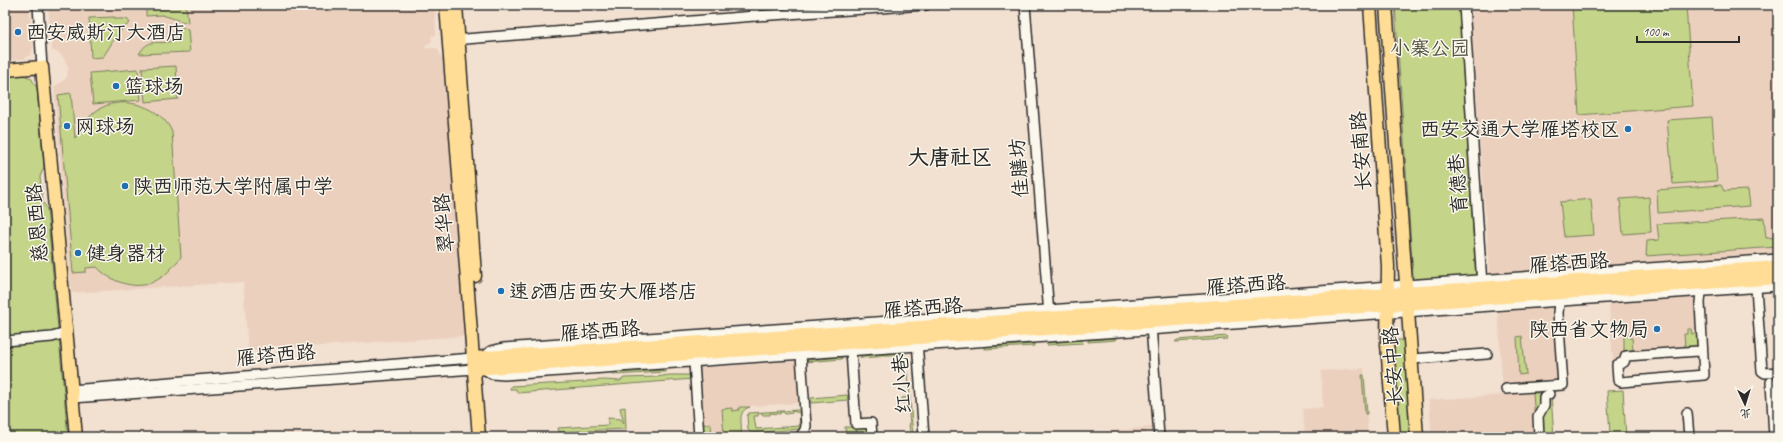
<svg xmlns="http://www.w3.org/2000/svg" width="1783" height="442" viewBox="0 0 1783 442" font-family="Caveat,'LXGW WenKai TC',sans-serif">
  <style>
    .built { fill: #ecd0be }
    .green { fill: #c4d489; stroke: #78805a; fill-rule: evenodd }
    .lines { fill: none; stroke-linecap: round; stroke-linejoin: round }
    .minor-casing { stroke: #2b2b2b; stroke-width: 12 }
    .major-casing { stroke: #2b2b2b; stroke-width: 15 }
    .minor { stroke: #fbf7ec; stroke-width: 9 }
    .major { stroke: #ffdd96; stroke-width: 12 }
    .poi-dot { fill: #1f6fb2; stroke: #fbf7ec; stroke-width: 1.5 }
    .labels { text-anchor: middle; dominant-baseline: central; stroke-width: 3; stroke-linejoin: round; paint-order: stroke }
    .poi-label { font-size: 20px; fill: #2b2b2b; stroke: #fbf7ec; text-anchor: start }
    .park-label { font-size: 20px; fill: #515542; stroke: #fbf7ec }
    .street-label { font-size: 20px; fill: #2b2b2b; stroke: #fbf7ec }
    .neighbourhood-label { font-size: 21px; font-weight: bold; fill: #2b2b2b; stroke: #fbf7ec }
  </style>
  <rect width="100%" height="100%" fill="#f2e0d1"/>
  <filter id="ink" filterUnits="userSpaceOnUse"><feTurbulence type="fractalNoise" baseFrequency=".025" numOctaves="2"/><feDisplacementMap in="SourceGraphic" scale="8" xChannelSelector="R" yChannelSelector="G"/><feConvolveMatrix kernelMatrix="1 2 1 2 8 2 1 2 1" color-interpolation-filters="sRGB"/></filter>
  <g filter="url(#ink)">
    <g class="built">
      <path d="M5,5H29L33,47L31,54L24,59L5,60Z"/>
      <path d="M48,5H435L436,35L431,36L432,41L426,45L425,48H437L445,64L464,336L248,351L243,282L71,293L54,87L64,80L67,77L68,67L63,57L59,53L52,50Z"/>
      <path d="M1469,5H1778V253L1490,274Z"/>
      <path d="M1701,297L1705,353L1613,361L1609,304Z"/>
      <path d="M1560,307L1565,391L1533,393L1536,437H1432L1429,400L1503,395L1498,312Z"/>
      <path d="M796,361L797,362L799,403L739,407V410L732,411V408L723,409L724,437H702L701,414H702L699,368Z"/>
      <path d="M1364,368L1368,437H1305L1303,409L1323,407L1321,371Z"/>
      <path d="M1707,378V381L1629,386L1628,383Z"/>
      <path d="M1151,427L1152,430H1146V434L1121,437H1107V433L1082,436V434Z"/>
    </g>
    <g class="green">
      <path d="M169,5H186L188,23L162,15L146,16V10L169,8Z"/>
      <path d="M1395,5H1459L1476,279L1422,283L1413,276Z"/>
      <path d="M1572,5H1686L1693,106L1579,115Z"/>
      <path d="M115,17V19H127L130,23C116,32 112,44 103,57L91,58L89,18Z"/>
      <path d="M180,26L188,30L190,52L139,54C150,35 160,47 174,40Z"/>
      <path d="M176,66L178,99L145,102L142,68Z"/>
      <path d="M138,69L141,100L93,104L90,73Z"/>
      <path d="M21,74L31,78L37,88L44,167L40,177L43,202L47,209L68,437H5V76Z"/>
      <path d="M71,93L75,138C81,128 90,113 101,108C125,95 162,107 172,132L181,257C173,267 165,277 153,282C135,291 109,281 97,267L86,268V272L73,273L58,95Z"/>
      <path d="M1712,117L1717,181L1673,184L1667,120Z"/>
      <path d="M1721,185L1724,191L1748,190L1750,206L1658,213L1657,190Z"/>
      <path d="M1649,197L1651,232L1623,234L1620,199Z"/>
      <path d="M1591,199L1594,235L1564,237L1560,202Z"/>
      <path d="M1764,218L1766,238L1778,237V247L1646,256L1647,241L1659,240L1657,224Z"/>
      <path d="M1687,329H1691L1692,334L1699,332L1700,346L1685,347L1684,334H1687Z"/>
      <path d="M1624,333H1628L1629,338H1632L1633,350L1624,351Z"/>
      <path d="M1227,336L1228,338L1227,339L1175,342L1177,340Z"/>
      <path d="M1522,336L1526,374L1519,375L1517,337Z"/>
      <path d="M1116,338V340L1088,342V340Z"/>
      <path d="M1082,340L1083,343L1047,345L1046,343Z"/>
      <path d="M1398,340H1404L1414,437H1399L1393,343Z"/>
      <path d="M1034,344V346L984,349V347Z"/>
      <path d="M905,353V355L861,358L860,356Z"/>
      <path d="M842,357V359L806,362L808,360Z"/>
      <path d="M666,370V372L613,375L612,373Z"/>
      <path d="M907,373H908L913,437H911L909,425H910L908,403H902V398L910,397Z"/>
      <path d="M669,375H692L693,379L517,393L516,389H510L511,386L586,382L587,381L604,380L620,381L624,378L657,377Z"/>
      <path d="M1362,375H1364L1367,414H1365Z"/>
      <path d="M1623,390L1626,437L1590,436L1610,433L1607,391Z"/>
      <path d="M1533,393H1541V404L1536,437Z"/>
      <path d="M847,395L848,400L811,403V398Z"/>
      <path d="M1551,395L1554,437H1541L1540,414L1546,396Z"/>
      <path d="M625,407L626,429L559,432L558,428L608,425V418L621,419L622,423H624L620,408Z"/>
      <path d="M739,407H750C736,411 743,424 741,435L739,437H724L722,409L732,408V411L739,410Z"/>
      <path d="M799,410L801,412L802,427L800,429L751,433L748,430L747,416L749,413ZM792,411L800,413L799,426L756,429L754,416H758V414L762,413V415H770V413L780,414V412H784L785,414L792,413Z"/>
      <path d="M701,424H711L712,437H702Z"/>
      <path d="M856,426H865L868,429V437H857Z"/>
      <path d="M845,427H855V437H846Z"/>
    </g>
    <g class="lines">
      <g class="minor-casing">
        <g id="minor">
          <path d="M38,5L42,67"/>
          <path d="M753,5L755,16"/>
          <path d="M1025,5L1049,315"/>
          <path d="M1464,5L1482,285"/>
          <path d="M453,40L755,16L926,5"/>
          <path d="M1756,288L1762,371L1765,373L1778,372"/>
          <path d="M1151,325L1159,437"/>
          <path d="M5,341L52,337L66,333"/>
          <path d="M917,341L924,437"/>
          <path d="M851,351L856,424L871,423L872,437"/>
          <path d="M1699,351L1626,356L1624,362L1617,365L1618,380L1621,382L1704,375L1700,303L1701,292"/>
          <path d="M1444,357L1487,354"/>
          <path d="M481,358L491,351L503,348L1778,259"/>
          <path d="M1412,359L1439,357"/>
          <path d="M694,362L699,437"/>
          <path d="M482,368L492,374L504,375L1778,286"/>
          <path d="M1771,382L1774,437"/>
          <path d="M1506,389L1563,385L1558,313L1559,302"/>
          <path d="M71,390L473,358"/>
          <path d="M72,398L474,369"/>
          <path d="M1687,413L1689,437"/>
          <path d="M800,437L805,430L806,426L801,355"/>
          <path d="M1539,437L1538,416L1544,405V397L1549,394"/>
        </g>
      </g>
      <g class="major-casing">
        <g id="major">
          <path d="M446,5L479,437"/>
          <path d="M456,5L475,276"/>
          <path d="M1370,5L1388,266L1387,344L1394,437"/>
          <path d="M1386,5L1417,437"/>
          <path d="M5,70L42,67L76,437"/>
          <path d="M473,358L1778,267"/>
          <path d="M474,369L1778,278"/>
        </g>
      </g>
      <use href="#minor" class="minor"/>
      <use href="#major" class="major"/>
    </g>
  </g>
  <g class="poi-dot">
    <circle cx="18" cy="32" r="4"/>
    <circle cx="116" cy="86" r="4"/>
    <circle cx="67" cy="126" r="4"/>
    <circle cx="1628" cy="129" r="4"/>
    <circle cx="125" cy="186" r="4"/>
    <circle cx="78" cy="253" r="4"/>
    <circle cx="501" cy="291" r="4"/>
    <circle cx="1657" cy="329" r="4"/>
  </g>
  <g class="labels">
    <g class="poi-label">
      <text x="26" y="32">西安威斯汀大酒店</text>
      <text x="124" y="86">篮球场</text>
      <text x="75" y="126">网球场</text>
      <text x="1620" y="129" text-anchor="end">西安交通大学雁塔校区</text>
      <text x="133" y="186">陕西师范大学附属中学</text>
      <text x="86" y="253">健身器材</text>
      <text x="509" y="291">速8酒店西安大雁塔店</text>
      <text x="1649" y="329" text-anchor="end">陕西省文物局</text>
    </g>
    <g class="park-label">
      <text x="1430" y="48">小寨公园</text>
    </g>
    <g class="street-label">
      <text transform="translate(1361 151) rotate(-94)">长安南路</text>
      <text transform="translate(1019 168) rotate(-94)">佳膳坊</text>
      <text transform="translate(1458 184) rotate(-94)">育德巷</text>
      <text transform="translate(37 223) rotate(-95)">慈恩西路</text>
      <text transform="translate(444 223) rotate(-95)">翠华路</text>
      <text transform="translate(1569 263) rotate(-4)">雁塔西路</text>
      <text transform="translate(1246 285) rotate(-4)">雁塔西路</text>
      <text transform="translate(923 308) rotate(-4)">雁塔西路</text>
      <text transform="translate(600 331) rotate(-4)">雁塔西路</text>
      <text transform="translate(276 355) rotate(-5)">雁塔西路</text>
      <text transform="translate(1393 366) rotate(-94)">长安中路</text>
      <text transform="translate(902 384) rotate(-94)">红小巷</text>
    </g>
    <g class="neighbourhood-label">
      <text x="950" y="157">大唐社区</text>
    </g>
  </g>
  <rect width="1783" height="442" fill="none" stroke="#fbf7ec" stroke-width="20"/>
  <rect x="10" y="10" width="1763" height="422" fill="none" stroke="#2b2b2b" stroke-width="1.5" filter="url(#ink)"/>
  <g transform="translate(1745 404) rotate(176)" stroke="#fbf7ec" stroke-width="3" paint-order="stroke">
  <path d="M0-3L7 15L0 10L-7 15Z" fill="#2b2b2b"/>
  <text y="-6" font-size="11" font-weight="bold" text-anchor="middle" fill="#2b2b2b">北</text>
  </g>
  <path d="M1637 36v6h102v-6" fill="none" stroke="#2b2b2b" stroke-width="2"/>
  <text x="1643" y="36" font-size="12" fill="#2b2b2b" stroke="#fbf7ec" stroke-width="3" paint-order="stroke">100 m</text>
</svg>
